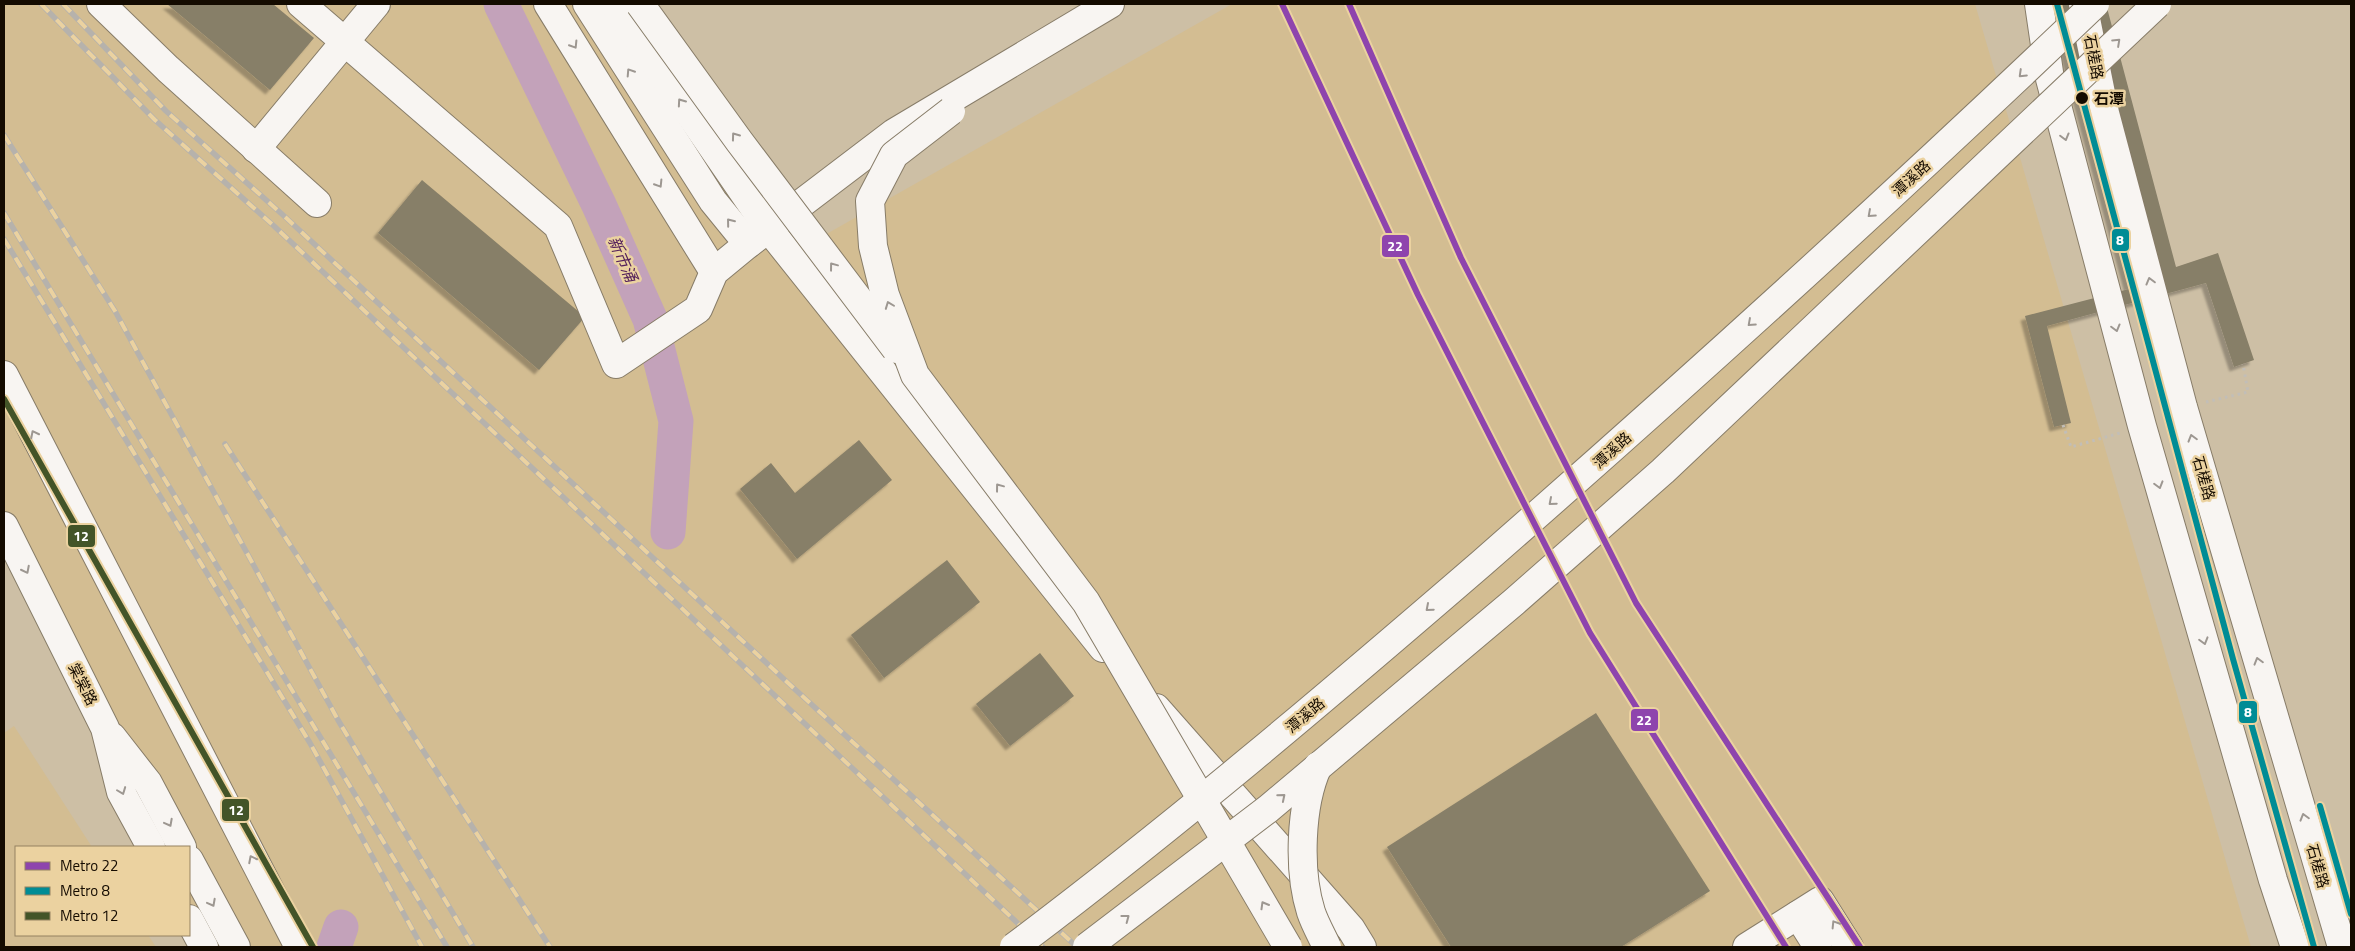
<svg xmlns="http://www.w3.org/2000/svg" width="2355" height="951" viewBox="0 0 2355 951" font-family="'Titillium Web','Noto Sans SC',sans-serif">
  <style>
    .built { fill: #d3bd92 }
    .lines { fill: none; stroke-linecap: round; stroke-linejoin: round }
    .river { stroke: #c3a2ba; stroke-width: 35 }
    .building { fill: #877f68; filter: url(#shadow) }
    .minor-casing { stroke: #877c68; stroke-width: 30 }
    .major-casing { stroke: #877c68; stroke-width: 30 }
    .path { stroke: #c2beb7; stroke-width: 3; stroke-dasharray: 2.5 4; stroke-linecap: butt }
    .minor { stroke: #f8f5f2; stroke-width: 28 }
    .major { stroke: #f8f5f2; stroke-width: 28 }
    .rail-casing { stroke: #b6b2ac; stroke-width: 5.5 }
    .rail { stroke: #ebd2a0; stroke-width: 4; stroke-dasharray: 11; stroke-linecap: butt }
    .minor-bridge-casing { stroke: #877c68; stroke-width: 30; stroke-linecap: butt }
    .major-bridge-casing { stroke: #877c68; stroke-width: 30; stroke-linecap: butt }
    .minor-bridge { stroke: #f8f5f2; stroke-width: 28 }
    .major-bridge { stroke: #f8f5f2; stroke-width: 28 }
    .metro-1-casing { stroke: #ebd2a0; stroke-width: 10 }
    .metro-2-casing { stroke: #ebd2a0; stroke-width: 10 }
    .metro-3-casing { stroke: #ebd2a0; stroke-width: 10 }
    .metro-1 { stroke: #8e44ad; stroke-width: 6 }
    .metro-2 { stroke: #008c95; stroke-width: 6 }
    .metro-3 { stroke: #435428; stroke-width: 6 }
    .oneway { stroke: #9d9791 }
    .stop-dot { fill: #140b00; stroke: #ebd2a0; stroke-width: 2 }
    .labels { text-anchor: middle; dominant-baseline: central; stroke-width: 5; stroke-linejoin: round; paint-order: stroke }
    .street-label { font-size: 15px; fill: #140b00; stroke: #ebd2a0 }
    .stop-label { font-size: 15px; font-weight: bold; fill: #140b00; stroke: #ebd2a0; text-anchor: start }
    .water-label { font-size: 16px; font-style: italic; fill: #55225b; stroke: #ebd2a0 }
    .line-badge { stroke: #ebd2a0; stroke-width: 2 }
    .badge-label { font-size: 14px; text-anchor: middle; font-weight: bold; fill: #fff }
  </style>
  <defs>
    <filter id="shadow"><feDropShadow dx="-4.5" dy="4.5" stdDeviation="1" flood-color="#0004"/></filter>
  </defs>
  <rect width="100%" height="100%" fill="#cdbfa5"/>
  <g class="built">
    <path d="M4,4H649L823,236L1232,4H1975L2251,947H190L189,847H149L4,513Z"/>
    <path d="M14,726L92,847H16V935H148L156,947H4V733Z"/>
  </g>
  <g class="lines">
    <g class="river">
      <path d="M501,4L599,205L650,319L676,421L668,532"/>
      <path d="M334,947L341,927"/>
    </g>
  </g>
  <g class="building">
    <path d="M167,4H273L314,38L270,90Z"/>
    <path d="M2052,4H2106L2176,267L2218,253L2254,360L2234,367L2206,283L2047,326L2071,423L2054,427L2025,316L2129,289Z"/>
    <path d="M422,180L585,317L539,370L378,233Z"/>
    <path d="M859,440L892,480L797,559L740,489L771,463L795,493Z"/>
    <path d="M947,560L980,602L884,678L851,635Z"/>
    <path d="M1040,653L1074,696L1010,746L976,704Z"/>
    <path d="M1596,713L1710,891L1621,947H1451L1387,847Z"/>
  </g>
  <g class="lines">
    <g class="minor-casing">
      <g id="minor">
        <path d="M101,4L168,69L317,203"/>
        <path d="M301,4L558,226L616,364L698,309L714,272L748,244L894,133L1110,4"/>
        <path d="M548,4L714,272"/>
        <path d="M587,4L713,201L748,244"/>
        <path d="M614,4L768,228L1103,648"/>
        <path d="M256,149L376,4"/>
        <path d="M4,375L299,947"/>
        <path d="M4,526L105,728L121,792L151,847"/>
        <path d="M1156,708L1351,929L1362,947"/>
        <path d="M112,737L148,783L182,847"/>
        <path d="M189,860L236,947"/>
        <path d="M1798,915L1818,947"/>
        <path d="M189,919L204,947"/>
        <path d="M1747,947L1820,901L1849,947"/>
      </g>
    </g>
    <g class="major-casing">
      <g id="major">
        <path d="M2039,4L2050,79L2142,426L2273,880L2295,947"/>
        <path d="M2083,4L2105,113L2183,407L2342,947"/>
      </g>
    </g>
    <g class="path">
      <path d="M2206,402L2248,392L2243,364"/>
      <path d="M2063,425L2071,447L2120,433"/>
    </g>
    <use href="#minor" class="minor"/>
    <use href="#major" class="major"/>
    <g class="rail-casing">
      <g id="rail">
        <path d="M41,4L155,120L274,226L1043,947"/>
        <path d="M63,4L166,111L283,215L787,682L1077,947"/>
        <path d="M4,135L115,311L338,720L473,947"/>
        <path d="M4,213L447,947"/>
        <path d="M4,239L310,743L422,947"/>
        <path d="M225,444L550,947"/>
      </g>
    </g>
    <use href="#rail" class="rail"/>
    <g class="minor-bridge-casing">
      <g id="minor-bridge">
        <path d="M640,4L739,141L896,349"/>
        <path d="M951,111L894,155L870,201L873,246L885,295L915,375L1086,602L1288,947"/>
      </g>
    </g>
    <g class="major-bridge-casing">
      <g id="major-bridge">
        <path d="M1318,766C1300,805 1298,871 1311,912C1315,924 1322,936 1327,947"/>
        <path d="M1014,947C1175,826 1329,695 1482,563C1690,381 1895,195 2095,4"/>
        <path d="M1087,947L1268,809L1514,602L1663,471L2157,4"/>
      </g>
    </g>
    <use href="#minor-bridge" class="minor-bridge"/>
    <use href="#major-bridge" class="major-bridge"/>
    <g class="metro-1-casing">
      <g id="metro-1">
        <path d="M1282,4L1418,295L1590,633L1786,947"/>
        <path d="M1349,4L1461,258L1636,603L1860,947"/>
      </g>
    </g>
    <g class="metro-2-casing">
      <g id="metro-2">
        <path d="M2057,4L2233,659L2314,947"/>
        <path d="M2320,806L2351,914"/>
      </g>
    </g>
    <g class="metro-3-casing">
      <path id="metro-3" d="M4,399L313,947"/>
    </g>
    <use href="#metro-1" class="metro-1"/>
    <use href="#metro-2" class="metro-2"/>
    <use href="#metro-3" class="metro-3"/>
  </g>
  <defs><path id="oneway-chevron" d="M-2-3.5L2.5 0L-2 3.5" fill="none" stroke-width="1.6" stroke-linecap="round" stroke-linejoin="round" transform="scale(1.25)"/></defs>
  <g class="oneway">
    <use href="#oneway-chevron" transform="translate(2117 42) rotate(-43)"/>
    <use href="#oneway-chevron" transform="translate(574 45) rotate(58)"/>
    <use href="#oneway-chevron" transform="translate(630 72) rotate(-123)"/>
    <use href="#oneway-chevron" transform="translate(2022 74) rotate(136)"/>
    <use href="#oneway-chevron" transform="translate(681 102) rotate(-125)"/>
    <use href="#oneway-chevron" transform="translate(735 136) rotate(-126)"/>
    <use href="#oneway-chevron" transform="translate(2065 137) rotate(75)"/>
    <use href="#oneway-chevron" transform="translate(659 184) rotate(58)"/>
    <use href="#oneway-chevron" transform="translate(1871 214) rotate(138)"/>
    <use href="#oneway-chevron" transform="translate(730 222) rotate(-129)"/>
    <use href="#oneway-chevron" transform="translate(833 266) rotate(-127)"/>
    <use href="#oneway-chevron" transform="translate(2150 281) rotate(-105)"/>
    <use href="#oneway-chevron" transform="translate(889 305) rotate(-111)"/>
    <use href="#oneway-chevron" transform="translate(1751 323) rotate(138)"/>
    <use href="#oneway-chevron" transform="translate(2116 328) rotate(75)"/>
    <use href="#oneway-chevron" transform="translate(34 434) rotate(-117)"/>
    <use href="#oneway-chevron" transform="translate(2192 438) rotate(-106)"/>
    <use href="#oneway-chevron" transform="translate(2159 485) rotate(74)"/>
    <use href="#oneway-chevron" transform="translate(999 487) rotate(-127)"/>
    <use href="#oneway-chevron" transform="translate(1552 502) rotate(139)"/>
    <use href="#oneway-chevron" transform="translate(26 570) rotate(63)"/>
    <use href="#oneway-chevron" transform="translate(1429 608) rotate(139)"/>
    <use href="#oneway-chevron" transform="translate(2204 641) rotate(74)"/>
    <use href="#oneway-chevron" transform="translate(2258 661) rotate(-106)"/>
    <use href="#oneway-chevron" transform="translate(122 791) rotate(69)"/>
    <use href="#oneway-chevron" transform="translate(1282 797) rotate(-40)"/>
    <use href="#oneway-chevron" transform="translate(2304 817) rotate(-106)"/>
    <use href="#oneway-chevron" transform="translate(169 823) rotate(62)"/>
    <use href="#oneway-chevron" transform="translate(252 859) rotate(-117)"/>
    <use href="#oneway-chevron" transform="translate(212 903) rotate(62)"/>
    <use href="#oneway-chevron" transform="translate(1264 905) rotate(-120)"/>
    <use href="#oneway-chevron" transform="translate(1126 918) rotate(-37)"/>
    <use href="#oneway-chevron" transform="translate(1835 924) rotate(-122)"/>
  </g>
  <circle class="stop-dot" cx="2082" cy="98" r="7"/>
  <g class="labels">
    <g class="street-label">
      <text transform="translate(2094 57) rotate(79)">石槎路</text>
      <text transform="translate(1911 178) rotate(-42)">潭溪路</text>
      <text transform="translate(1612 450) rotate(-42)">潭溪路</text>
      <text transform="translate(2204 478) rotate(74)">石槎路</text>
      <text transform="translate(83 684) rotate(63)">棠棠路</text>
      <text transform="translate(1305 715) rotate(-40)">潭溪路</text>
      <text transform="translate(2318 866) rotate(74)">石槎路</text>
    </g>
    <g class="stop-label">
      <text x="2094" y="98">石潭</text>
    </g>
    <g class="water-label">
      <text transform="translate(623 259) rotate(66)">新市涌</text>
    </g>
  </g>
  <g class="line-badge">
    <rect x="2111" y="228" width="19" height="24" rx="5" fill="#008c95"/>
    <rect x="1381" y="234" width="29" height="24" rx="5" fill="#8e44ad"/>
    <rect x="67" y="524" width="29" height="24" rx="5" fill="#435428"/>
    <rect x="2238" y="700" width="20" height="24" rx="5" fill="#008c95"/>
    <rect x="1630" y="708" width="29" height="24" rx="5" fill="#8e44ad"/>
    <rect x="221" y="798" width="29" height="24" rx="5" fill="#435428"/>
  </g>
  <g class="badge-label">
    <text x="2120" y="245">8</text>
    <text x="1395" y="251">22</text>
    <text x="81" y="541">12</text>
    <text x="2248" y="717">8</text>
    <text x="1644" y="725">22</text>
    <text x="236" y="815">12</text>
  </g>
  <rect width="2355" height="951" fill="none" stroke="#140b00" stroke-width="10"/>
  <rect x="15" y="846" width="175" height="90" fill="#ebd2a0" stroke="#958260"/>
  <rect x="25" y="862" width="25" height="8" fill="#8e44ad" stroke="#958260"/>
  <text x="60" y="871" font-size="15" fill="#140b00">Metro 22</text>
  <rect x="25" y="887" width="25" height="8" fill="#008c95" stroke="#958260"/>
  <text x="60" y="896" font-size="15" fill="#140b00">Metro 8</text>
  <rect x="25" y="912" width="25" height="8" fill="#435428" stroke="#958260"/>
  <text x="60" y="921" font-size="15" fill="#140b00">Metro 12</text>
</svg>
